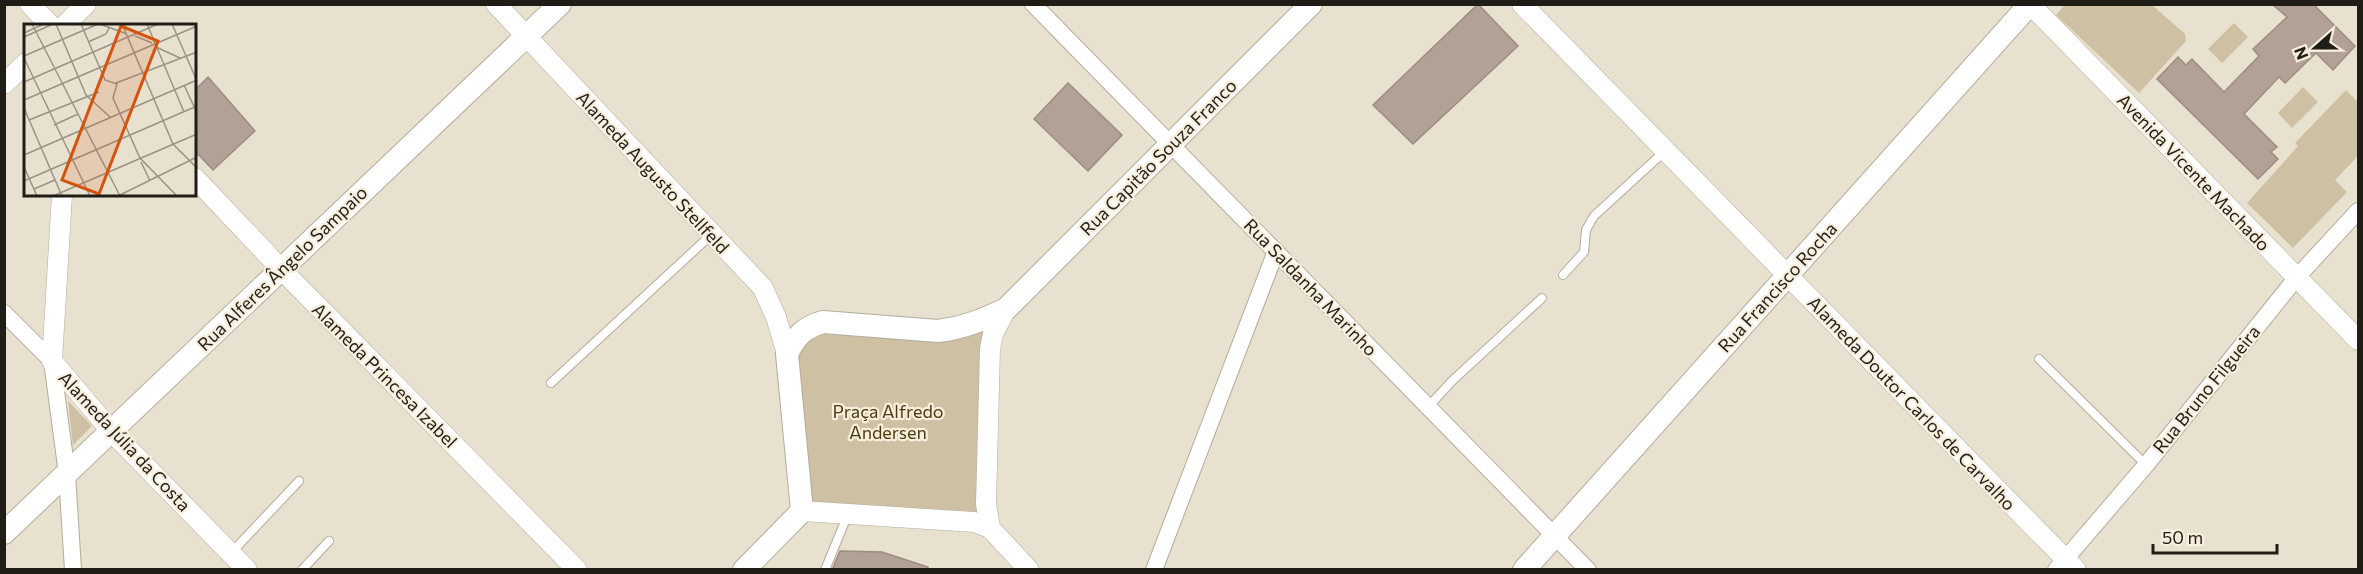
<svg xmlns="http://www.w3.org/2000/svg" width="2363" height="574" viewBox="0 0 2363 574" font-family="Commissioner,sans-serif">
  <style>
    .green { fill: #cec0a2 }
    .building { fill: #b2a196; stroke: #9c8c81; stroke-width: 1.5 }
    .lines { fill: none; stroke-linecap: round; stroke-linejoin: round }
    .service-casing { stroke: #b4ac9b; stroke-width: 10 }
    .minor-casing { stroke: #b4ac9b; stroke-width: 18 }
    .tertiary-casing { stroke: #b4ac9b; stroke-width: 21 }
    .secondary-casing { stroke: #b4ac9b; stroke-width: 24 }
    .service { stroke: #fff; stroke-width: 8 }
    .minor { stroke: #fff; stroke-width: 16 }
    .tertiary { stroke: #fff; stroke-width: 20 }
    .secondary { stroke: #fff; stroke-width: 22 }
    .labels { text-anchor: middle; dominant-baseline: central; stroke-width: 4.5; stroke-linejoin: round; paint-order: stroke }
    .street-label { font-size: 18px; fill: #201d17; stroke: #f7eedd }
    .park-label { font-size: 18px; fill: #4d3b0e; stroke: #f7eedd }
    .inset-road { fill: none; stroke: #999386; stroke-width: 1.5 }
    .view { fill: #d4530d; fill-opacity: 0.15; stroke: #d4530d; stroke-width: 3 }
    .inset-edge { fill: none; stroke: #201d17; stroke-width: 3 }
  </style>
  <rect width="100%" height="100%" fill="#e9e1d0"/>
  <g class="green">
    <path d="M2065,5H2152L2185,34L2186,41L2139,93L2056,15Z"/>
    <path d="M2234,23L2248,37L2222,63L2208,49Z"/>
    <path d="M2303,87L2318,102L2292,128L2278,113Z"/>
    <path d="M2346,90L2358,102V156L2335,180L2347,192L2293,248L2247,203L2298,146L2295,143Z"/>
    <path d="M998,321L986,514L802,511L794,339L803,331Z"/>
    <path d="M68,401L92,426L73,445Z"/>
  </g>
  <g class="building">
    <path d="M1478,4L1518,46L1413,144L1373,105Z"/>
    <path d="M2272,4H2313L2355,46L2333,70L2316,53L2285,83L2279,77L2244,114L2277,147L2271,152L2278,159L2258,179L2157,79L2178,57L2186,65L2192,59L2224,92L2259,56L2253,49L2287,17Z"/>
    <path d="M208,77L255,131L213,170L195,151V90Z"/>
    <path d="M1068,83L1122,135L1088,171L1034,119Z"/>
    <path d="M840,551L882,552L928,567V570H832Z"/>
  </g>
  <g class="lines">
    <g class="service-casing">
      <g id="service">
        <path d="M1563,275L1584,252L1586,230L1594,216L1665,151"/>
        <path d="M2039,359L2146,465"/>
        <path d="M551,383L712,234"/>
        <path d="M1428,407L1452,381L1542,298"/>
        <path d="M231,553L299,481"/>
        <path d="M302,570L329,541"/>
        <path d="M825,570L848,514"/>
      </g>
    </g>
    <g class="minor-casing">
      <g id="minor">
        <path d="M1033,4L1588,570"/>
        <path d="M4,313L52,361L67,474L73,570"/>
        <path d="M1154,570L1276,251"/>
        <path d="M2056,570L2146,465L2297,277L2358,211"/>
      </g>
    </g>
    <g class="tertiary-casing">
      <g id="tertiary">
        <path d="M30,4L51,26"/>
        <path d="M496,4L763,288L776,317L787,354"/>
        <path d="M1522,4L2076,570"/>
        <path d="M2030,4L2358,340"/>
        <path d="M64,26L86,4"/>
        <path d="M4,84L26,63"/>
        <path d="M195,178L281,269L577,570"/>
        <path d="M62,195L52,361L112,432L247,570"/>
        <path d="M802,511L974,522L990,528L1029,570"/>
        <path d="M990,528L986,504L990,349L993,334L1006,309"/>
      </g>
    </g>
    <g class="secondary-casing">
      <g id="secondary">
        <path d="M4,533L560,4"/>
        <path d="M744,570L802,511L787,354C795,337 804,327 823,322L938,331C963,328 983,320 1006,309L1311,4"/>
        <path d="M1524,570L2030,4"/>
      </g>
    </g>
    <use href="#service" class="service"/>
    <use href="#minor" class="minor"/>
    <use href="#tertiary" class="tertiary"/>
    <use href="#secondary" class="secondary"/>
  </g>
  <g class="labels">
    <g class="street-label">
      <text transform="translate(1158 157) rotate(-45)">Rua Capitão Souza Franco</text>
      <text transform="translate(653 172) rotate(47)">Alameda Augusto Stellfeld</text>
      <text transform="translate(2194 172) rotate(46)">Avenida Vicente Machado</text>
      <text transform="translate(282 268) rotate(-44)">Rua Alferes Ângelo Sampaio</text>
      <text transform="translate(1311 287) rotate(46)">Rua Saldanha Marinho</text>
      <text transform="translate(1777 287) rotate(-48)">Rua Francisco Rocha</text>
      <text transform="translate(385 375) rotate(45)">Alameda Princesa Izabel</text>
      <text transform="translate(2206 389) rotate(-51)">Rua Bruno Filgueira</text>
      <text transform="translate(1912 403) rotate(46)">Alameda Doutor Carlos de Carvalho</text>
      <text transform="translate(125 441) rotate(47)">Alameda Júlia da Costa</text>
    </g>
    <g class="park-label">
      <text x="888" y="411">Praça Alfredo<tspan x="888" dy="21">Andersen</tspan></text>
    </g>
  </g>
  <g transform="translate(24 24)">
    <rect width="172" height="172" fill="#e9e1d0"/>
    <path class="inset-road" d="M8,0L96,172M32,0L62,71L86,93M57,0L81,56L93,60L89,74L116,134L153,172M76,0L103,10M98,0L149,120L173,144M123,0L160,88M148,0L173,57M0,9L20,0M111,12L128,19M0,13L29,0M64,18L82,10L85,4M132,23L156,34M0,32L74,0M0,34L66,172M0,58L134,0M92,59L173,28M160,61L173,89M0,76L173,2M0,84L38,172M5,96L75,68M30,101L54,90M0,131L173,56M117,138L126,157M0,143L13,172M0,157L173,82M10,165L31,156M96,171L173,133M29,172L173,110"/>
    <path class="view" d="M97,2L134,17L75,170L38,156Z"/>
    <rect width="172" height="172" class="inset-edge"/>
  </g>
  <rect width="2363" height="574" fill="none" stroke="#201d17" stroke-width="12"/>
  <g transform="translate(2315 48) rotate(249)" stroke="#f7eedd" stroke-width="4.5" paint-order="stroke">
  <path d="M0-4.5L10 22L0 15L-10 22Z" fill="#201d17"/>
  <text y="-9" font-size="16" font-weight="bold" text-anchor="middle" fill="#201d17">N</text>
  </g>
  <path d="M2153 544v9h124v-9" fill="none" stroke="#201d17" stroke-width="3"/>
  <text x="2162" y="544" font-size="18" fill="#201d17" stroke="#f7eedd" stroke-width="4.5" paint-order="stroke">50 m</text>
</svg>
